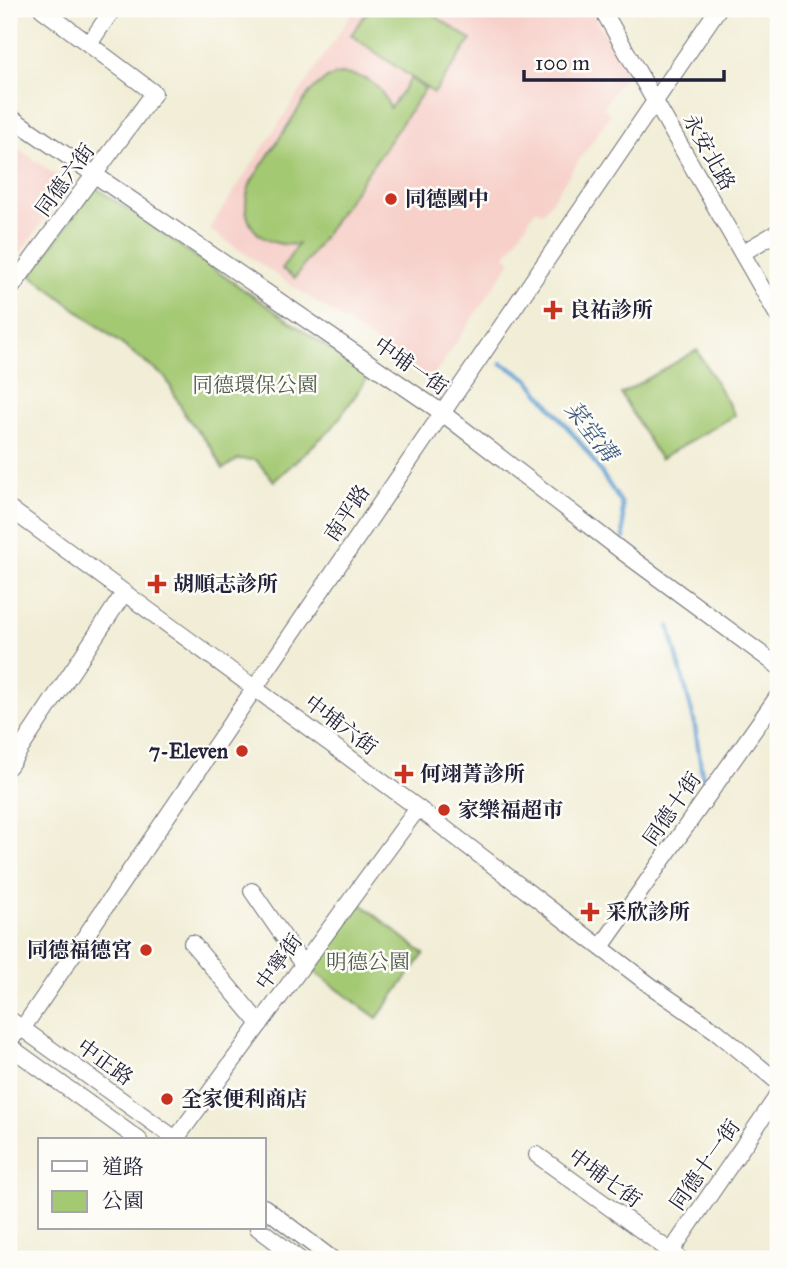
<svg xmlns="http://www.w3.org/2000/svg" width="787" height="1268" viewBox="0 0 787 1268" font-family="'IM FELL Great Primer','Noto Serif TC',serif">
  <style>
    .built { fill: #f7d0ca }
    .green { fill: #a4c973; stroke: #637657; stroke-width: 2 }
    .lines { fill: none; stroke-linecap: round; stroke-linejoin: round }
    .stream { stroke: #5e9fd1; stroke-width: 4.5 }
    .minor-casing { stroke: #6a6971; stroke-width: 18 }
    .minor { stroke: #fff; stroke-width: 16 }
    .poi-dot { fill: #c8321e; stroke: #fdfcf7; stroke-width: 2.5 }
    .labels { text-anchor: middle; dominant-baseline: central; stroke-width: 5; stroke-linejoin: round; paint-order: stroke }
    .street-label { font-size: 21px; fill: #22223b; stroke: #fdfcf7 }
    .poi-label { font-size: 21px; font-weight: bold; fill: #22223b; stroke: #fdfcf7; text-anchor: start }
    .park-label { font-size: 21px; fill: #505c4f; stroke: #fdfcf7 }
    .water-label { font-size: 23px; font-style: italic; fill: #3d5a7e; stroke: #fdfcf7 }
  </style>
  <rect width="100%" height="100%" fill="#fdfcf7"/>
  <filter id="ink" filterUnits="userSpaceOnUse"><feTurbulence type="fractalNoise" baseFrequency=".0143" numOctaves="2"/><feDisplacementMap in="SourceGraphic" scale="14" xChannelSelector="R" yChannelSelector="G"/><feConvolveMatrix kernelMatrix="1 2 1 2 8 2 1 2 1" color-interpolation-filters="sRGB"/></filter>
  <filter id="wash" filterUnits="userSpaceOnUse"><feTurbulence type="fractalNoise" baseFrequency=".00686" numOctaves="4" result="noise"/><feDisplacementMap in="SourceGraphic" scale="28" xChannelSelector="R" yChannelSelector="G"/><feGaussianBlur stdDeviation="1.57" result="paint"/><feColorMatrix in="noise" values="0 0 0 0 0 0 0 0 0 0 0 0 0 0 0 0 0 1.4 0 .05"/><feComposite in="paint" operator="in"/></filter>
  <g filter="url(#wash)">
    <rect width="100%" height="100%" fill="#f1edd6"/>
    <g class="built">
      <path d="M355,9H590L627,72L603,107L611,114L543,213L536,209L505,257L511,261L431,380L209,229Z"/>
      <path d="M9,142L69,185L9,269Z"/>
    </g>
    <g class="green">
      <path d="M369,9H425L471,40L434,93L351,35Z"/>
      <path d="M340,74C365,74 381,84 390,108L411,79L425,89L295,278L282,269L298,244C259,249 235,220 251,182L309,93L327,78Z"/>
      <path d="M95,187L369,376L333,427L274,481L256,460L238,459L223,469L211,447L185,415L166,378L31,275Z"/>
      <path d="M697,350L735,415L660,459L621,394Z"/>
      <path d="M360,903L424,954L377,1018L313,971Z"/>
    </g>
    <g class="lines">
      <g class="stream">
        <path d="M501,363L528,379L586,450L622,504L624,538"/>
        <path d="M669,626L694,720L703,781"/>
      </g>
    </g>
  </g>
  <g filter="url(#ink)">
    <g class="lines">
      <g class="minor-casing">
        <g id="minor">
          <path d="M602,9L778,316"/>
          <path d="M89,44L113,9"/>
          <path d="M9,116L441,412L627,555L778,666"/>
          <path d="M742,253L778,232"/>
          <path d="M9,291L154,93L42,9"/>
          <path d="M9,508L418,808L651,986L716,1031L778,1082"/>
          <path d="M9,766L124,593"/>
          <path d="M252,891L303,965"/>
          <path d="M192,943L260,1024"/>
          <path d="M601,947L778,696"/>
          <path d="M9,1019L177,1140"/>
          <path d="M9,1039L22,1029L718,9"/>
          <path d="M9,1046L139,1140"/>
          <path d="M175,1140L418,808"/>
          <path d="M537,1155L681,1259"/>
          <path d="M264,1207L332,1259"/>
          <path d="M258,1228L299,1259"/>
          <path d="M666,1259L778,1095"/>
        </g>
      </g>
      <use href="#minor" class="minor"/>
    </g>
  </g>
  <g class="poi-dot">
    <circle cx="391" cy="199" r="7"/>
    <path d="M549.5 299.5h7v7h7v7h-7v7h-7v-7h-7v-7h7z"/>
    <path d="M153.5 573.5h7v7h7v7h-7v7h-7v-7h-7v-7h7z"/>
    <circle cx="242" cy="751" r="7"/>
    <path d="M400.5 763.5h7v7h7v7h-7v7h-7v-7h-7v-7h7z"/>
    <circle cx="444" cy="810" r="7"/>
    <path d="M586.5 901.5h7v7h7v7h-7v7h-7v-7h-7v-7h7z"/>
    <circle cx="146" cy="950" r="7"/>
    <circle cx="167" cy="1099" r="7"/>
  </g>
  <g class="labels">
    <g class="street-label">
      <text transform="translate(709 152) rotate(61)">永安北路</text>
      <text transform="translate(65 180) rotate(-54)">同德六街</text>
      <text transform="translate(411 366) rotate(35)">中埔一街</text>
      <text transform="translate(347 513) rotate(-56)">南平路</text>
      <text transform="translate(341 725) rotate(37)">中埔六街</text>
      <text transform="translate(672 809) rotate(-55)">同德十街</text>
      <text transform="translate(279 962) rotate(-54)">中寧街</text>
      <text transform="translate(105 1062) rotate(36)">中正路</text>
      <text transform="translate(705 1165) rotate(-55)">同德十一街</text>
      <text transform="translate(605 1178) rotate(36)">中埔七街</text>
    </g>
    <g class="poi-label">
      <text x="405" y="199">同德國中</text>
      <text x="569" y="310">良祐診所</text>
      <text x="173" y="584">胡順志診所</text>
      <text x="228" y="751" text-anchor="end">7-Eleven</text>
      <text x="420" y="774">何翊菁診所</text>
      <text x="458" y="810">家樂福超市</text>
      <text x="606" y="912">采欣診所</text>
      <text x="132" y="950" text-anchor="end">同德福德宮</text>
      <text x="181" y="1099">全家便利商店</text>
    </g>
    <g class="park-label">
      <text x="255" y="385">同德環保公園</text>
      <text x="368" y="962">明德公園</text>
    </g>
    <g class="water-label">
      <text transform="translate(591 431) rotate(52)">菜堂溝</text>
    </g>
  </g>
  <rect width="787" height="1268" fill="none" stroke="#fdfcf7" stroke-width="35"/>
  <rect x="38" y="1138" width="228" height="91" fill="#fdfcf7" stroke="#a5a5ac" stroke-width="2"/>
  <rect x="52" y="1161" width="35" height="10" fill="#ffffff" stroke="#a5a5ac" stroke-width="2"/>
  <text x="102" y="1174" font-size="21" fill="#22223b">道路</text>
  <rect x="52" y="1191" width="35" height="21" fill="#a4c973" stroke="#a5a5ac" stroke-width="2"/>
  <text x="102" y="1208" font-size="21" fill="#22223b">公園</text>
  <path d="M524 70v10h200v-10" fill="none" stroke="#22223b" stroke-width="3.5"/>
  <text x="535" y="70" font-size="21" fill="#22223b" stroke="#fdfcf7" stroke-width="5" paint-order="stroke">100 m</text>
</svg>
